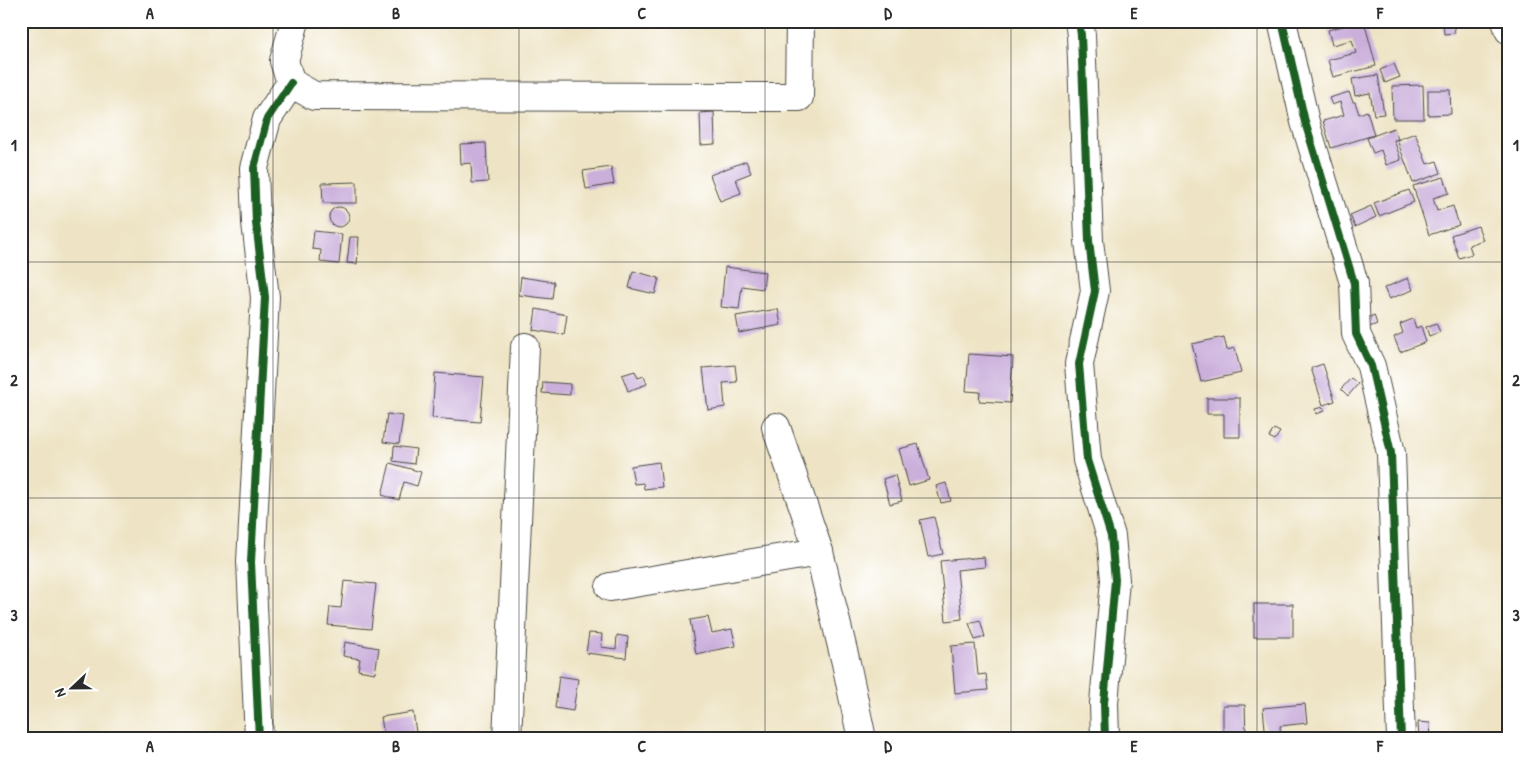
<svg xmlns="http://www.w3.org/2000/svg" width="1530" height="760" viewBox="0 0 1530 760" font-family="'Patrick Hand',sans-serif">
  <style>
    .building { fill: #caafdb }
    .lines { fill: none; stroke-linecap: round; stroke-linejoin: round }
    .minor-casing { stroke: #484742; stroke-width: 30 }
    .minor { stroke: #fff; stroke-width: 28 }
    .cycleway-casing { stroke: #fff; stroke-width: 11 }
    .cycleway { stroke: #1b5e20; stroke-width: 8 }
    .grid { fill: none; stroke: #2b2b2b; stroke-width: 1; stroke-opacity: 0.55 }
    .neatline { fill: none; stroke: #2b2b2b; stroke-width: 2 }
    .grid-label { font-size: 16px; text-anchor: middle; font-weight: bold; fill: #2b2b2b }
  </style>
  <rect width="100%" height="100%" fill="#fff"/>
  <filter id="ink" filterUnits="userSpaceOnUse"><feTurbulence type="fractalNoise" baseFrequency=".02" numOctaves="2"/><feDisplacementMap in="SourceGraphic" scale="10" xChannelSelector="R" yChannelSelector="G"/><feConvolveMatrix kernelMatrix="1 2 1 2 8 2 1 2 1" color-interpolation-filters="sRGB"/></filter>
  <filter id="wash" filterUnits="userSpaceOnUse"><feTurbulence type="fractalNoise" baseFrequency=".0096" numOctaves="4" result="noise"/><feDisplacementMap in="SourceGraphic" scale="20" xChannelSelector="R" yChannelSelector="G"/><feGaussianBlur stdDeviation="1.12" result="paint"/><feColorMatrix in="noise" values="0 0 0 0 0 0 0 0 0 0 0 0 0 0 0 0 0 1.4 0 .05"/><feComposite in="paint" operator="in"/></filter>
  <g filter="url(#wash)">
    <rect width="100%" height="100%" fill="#eee4c5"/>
    <g id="blocks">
      <g class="building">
        <path d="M1361,21H1364L1376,66L1333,77L1328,60L1356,53L1352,40L1332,45L1328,30Z"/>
        <path d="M1443,21H1453L1455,33L1444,34Z"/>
        <path d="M1394,64L1400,77L1385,83L1380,70Z"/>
        <path d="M1378,75L1384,114L1374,115L1370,93L1355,96L1352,79Z"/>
        <path d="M1423,85L1424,119H1393L1392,86Z"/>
        <path d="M1428,90H1450L1451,114L1428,115Z"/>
        <path d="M1349,92L1353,102H1355L1359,114L1367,111L1374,135L1331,148L1323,121L1344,115L1340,102L1332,105L1329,98Z"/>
        <path d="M714,112L715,144L701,145L700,113Z"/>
        <path d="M1394,128L1398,139L1394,140L1401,160L1386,165L1381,150L1373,153L1367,138Z"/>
        <path d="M1415,133L1427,164L1437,161L1441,173L1413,183L1397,140Z"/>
        <path d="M486,143L488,182L472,183L471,163L461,164L460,144Z"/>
        <path d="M746,161L751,173L736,179L741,193L720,201L710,175Z"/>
        <path d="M611,167L614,184L586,189L583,171Z"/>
        <path d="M1444,177L1449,193L1433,198L1437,211L1453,206L1459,225L1429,235L1413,186Z"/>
        <path d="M357,182V203H323L322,183Z"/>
        <path d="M1409,190L1414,202L1379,216L1374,203Z"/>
        <path d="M1371,206L1376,217L1355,227L1350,215Z"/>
        <circle cx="339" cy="217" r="10"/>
        <path d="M1478,226L1483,240L1469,245L1472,254L1459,258L1451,235Z"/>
        <path d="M314,231L342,234L339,264L320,262L321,250L312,249Z"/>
        <path d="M350,237H359L357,264L347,263Z"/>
        <path d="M725,267L765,272L763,289L742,286L739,309L721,307Z"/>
        <path d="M633,271L659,278L655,294L629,288Z"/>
        <path d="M521,277L554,282L552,299L519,295Z"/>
        <path d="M1408,278L1413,290L1389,299L1384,288Z"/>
        <path d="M536,309L567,315L564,335L533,330Z"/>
        <path d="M778,309L781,325L739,333L736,316Z"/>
        <path d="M1374,315L1377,324L1367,328L1364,320Z"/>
        <path d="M1413,319L1416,328L1421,326L1426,342L1400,352L1394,337L1403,333L1400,324Z"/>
        <path d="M1436,323L1440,332L1429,336L1426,327Z"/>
        <path d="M1224,337L1227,350L1235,348L1241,373L1201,382L1192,344Z"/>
        <path d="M969,354L1013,357L1010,403L979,401L980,392L966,391Z"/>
        <path d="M1323,364L1335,401L1323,405L1311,368Z"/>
        <path d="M735,365L737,382L723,383L725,407L708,410L703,368Z"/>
        <path d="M635,371L638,378L644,376L647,384L628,391L622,375Z"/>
        <path d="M435,373L484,377L480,422L432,418Z"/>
        <path d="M1351,378L1358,384L1348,396L1341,389Z"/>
        <path d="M543,382L570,384V395L542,393Z"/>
        <path d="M1207,398H1240V437H1224V414H1207Z"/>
        <path d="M1323,407L1325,411L1316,414L1315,409Z"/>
        <path d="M387,414L403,416L399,444L383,442Z"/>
        <path d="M1274,429L1280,432L1275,440L1269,437Z"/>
        <path d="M918,444L929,480L909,486L899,449Z"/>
        <path d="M394,446L416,449L414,464L393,461Z"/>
        <path d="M659,462L662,487L644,489L643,483L634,484L631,466Z"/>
        <path d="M390,463L421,472L417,486L404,482L399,500L382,495Z"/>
        <path d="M895,475L902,501L890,504L883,479Z"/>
        <path d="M946,483L951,501L941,503L936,486Z"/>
        <path d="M934,517L943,554L928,557L920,520Z"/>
        <path d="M984,557L985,567L957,570L962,619L946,621L940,561Z"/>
        <path d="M344,581L376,584L371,629L328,625L330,607L341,608Z"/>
        <rect x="1254" y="604" width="39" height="33"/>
        <path d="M708,617L712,633L732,629L736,646L696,654L690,620Z"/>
        <path d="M980,620L985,637L975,640L969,623Z"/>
        <path d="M589,633L602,634L601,647L616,649L617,635L628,637L626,658L586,653Z"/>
        <path d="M345,642L379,648L375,673L358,670L360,659L343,656Z"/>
        <path d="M975,644L978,675L986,674L988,690L955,693L951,646Z"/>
        <path d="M559,676L578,679L573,711L555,708Z"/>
        <path d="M1305,704L1307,723L1280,726L1281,739H1266L1263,708Z"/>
        <path d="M1223,705H1245L1246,739H1223Z"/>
        <path d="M413,712L416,732L384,736L381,717Z"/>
        <path d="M1418,722L1430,723L1431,738H1419Z"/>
      </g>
    </g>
  </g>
  <g filter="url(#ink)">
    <use href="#blocks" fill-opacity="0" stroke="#484742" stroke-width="1"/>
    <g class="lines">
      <g class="minor-casing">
        <g id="minor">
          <path d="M295,21L284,61L291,83L314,96L799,97L800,21"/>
          <path d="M1079,21L1081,35L1089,241L1095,291L1079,364L1087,460L1111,536L1115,580L1104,703L1105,739"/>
          <path d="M1282,21L1305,122L1354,283L1356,334L1371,366L1391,453L1401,739"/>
          <path d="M1506,21L1509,30"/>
          <path d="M776,427L819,552L846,663L862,739"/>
          <path d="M610,587L819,552"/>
          <path d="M259,739L251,562L265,297L256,223L254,168L267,119L291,83"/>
          <path d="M507,739L525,347"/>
        </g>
      </g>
      <use href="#minor" class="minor"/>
      <g class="cycleway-casing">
        <g id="cycleway">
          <path d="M1079,21L1081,35L1089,241L1095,291L1079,364L1087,460L1111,536L1115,580L1104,703L1105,739"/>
          <path d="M1282,21L1305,122L1354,283L1356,334L1371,366L1391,453L1401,739"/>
          <path d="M259,739L251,562L265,297L256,223L254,168L267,119L291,83"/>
        </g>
      </g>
      <use href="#cycleway" class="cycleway"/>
    </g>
  </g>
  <path class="grid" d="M273,21V739M519,21V739M765,21V739M1011,21V739M1257,21V739M21,262H1509M21,498H1509"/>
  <rect width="1530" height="760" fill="none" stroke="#fff" stroke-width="55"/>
  <g transform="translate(72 688) rotate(248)" stroke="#ffffff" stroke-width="4" paint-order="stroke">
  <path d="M0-4L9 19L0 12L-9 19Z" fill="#2b2b2b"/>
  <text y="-8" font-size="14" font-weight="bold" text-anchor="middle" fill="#2b2b2b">N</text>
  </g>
  <rect x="28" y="28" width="1474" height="704" class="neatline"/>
  <g class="grid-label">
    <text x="150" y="19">A</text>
    <text x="396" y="19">B</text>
    <text x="642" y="19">C</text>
    <text x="888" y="19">D</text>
    <text x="1134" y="19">E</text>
    <text x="1380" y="19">F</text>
    <text x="14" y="151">1</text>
    <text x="1516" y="151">1</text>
    <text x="14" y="386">2</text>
    <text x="1516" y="386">2</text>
    <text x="14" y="621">3</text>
    <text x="1516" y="621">3</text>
    <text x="150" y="752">A</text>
    <text x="396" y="752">B</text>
    <text x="642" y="752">C</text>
    <text x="888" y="752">D</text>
    <text x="1134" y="752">E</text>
    <text x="1380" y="752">F</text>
  </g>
</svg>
